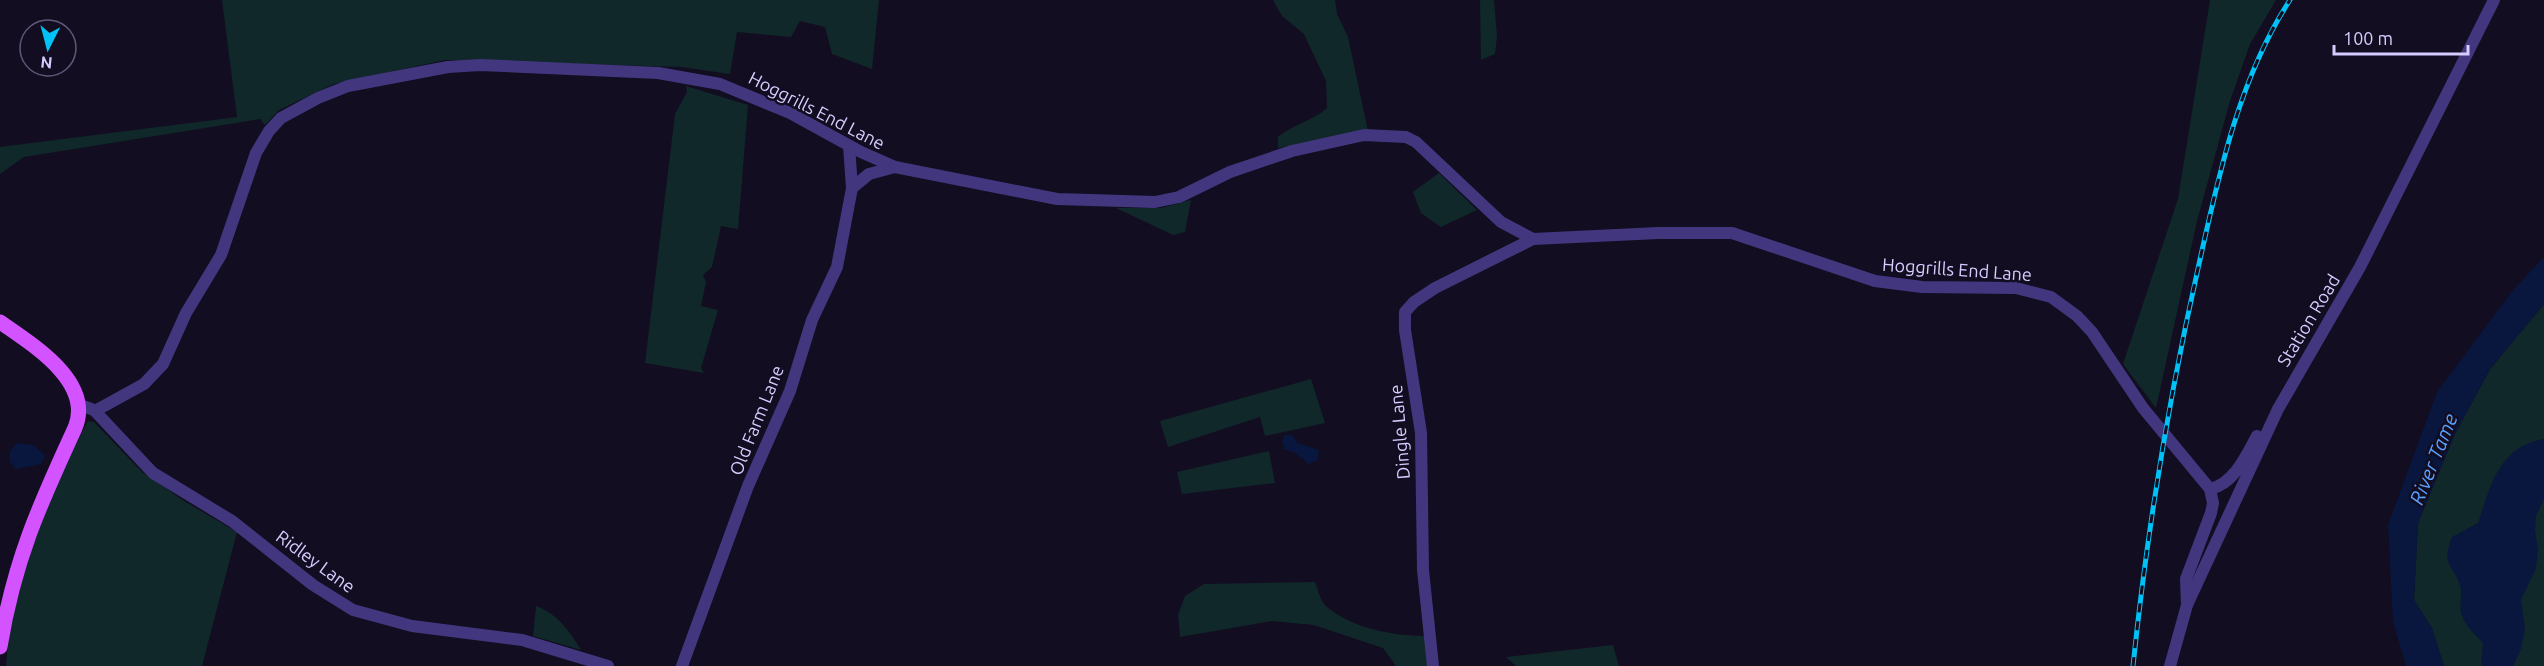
<svg xmlns="http://www.w3.org/2000/svg" width="2544" height="666" viewBox="0 0 2544 666" font-family="Ubuntu,sans-serif">
  <style>
    .green { fill: #10282a }
    .water { fill: #09163d }
    .lines { fill: none; stroke-linecap: round; stroke-linejoin: round }
    .minor { stroke: #42377f; stroke-width: 12 }
    .major { stroke: #d253ff; stroke-width: 15 }
    .rail-casing { stroke: #00c2f6; stroke-width: 5 }
    .rail { stroke: #120d20; stroke-width: 3; stroke-dasharray: 9; stroke-linecap: butt }
    .labels { text-anchor: middle; dominant-baseline: central; stroke-width: 5; stroke-linejoin: round; paint-order: stroke }
    .street-label { font-size: 18px; fill: #d7ccff; stroke: #120d20 }
    .water-label { font-size: 20px; font-style: italic; fill: #5aa0ff; stroke: #120d20 }
  </style>
  <rect width="100%" height="100%" fill="#120d20"/>
  <g class="green">
    <path d="M222,0H879L872,69L832,54L825,27L800,21L791,37L737,32L730,74L681,67L445,60L334,84L279,110L265,125L260,119L24,157L0,174V147L237,117Z"/>
    <path d="M1273,0H1335L1337,14L1348,37L1368,131L1278,148V137C1294,124 1312,121 1327,108L1326,81L1304,34L1282,16Z"/>
    <path d="M1480,0H1494L1497,36L1495,54L1481,60Z"/>
    <path d="M2210,0H2276L2250,44L2230,101L2197,221L2156,408L2123,364L2178,199Z"/>
    <path d="M686,86L748,105L738,229L721,226L712,267L703,275L706,282L701,306L718,310L701,368L704,373L645,363L675,114L687,92Z"/>
    <path d="M1439,173L1477,210L1441,227L1421,213L1413,192Z"/>
    <path d="M1191,200L1185,232L1173,235L1116,208H1161Z"/>
    <path d="M2544,304V666H2444L2432,628L2414,600L2418,523L2455,434L2490,369Z"/>
    <path d="M1311,379L1325,423L1265,436L1260,417L1168,447L1160,421Z"/>
    <path d="M88,421L94,422L142,472L184,501L237,532L202,666H6C8,645 10,623 14,602C27,538 58,478 88,421Z"/>
    <path d="M1269,451L1275,483L1182,494L1177,472Z"/>
    <path d="M1315,582C1318,589 1321,603 1327,607C1352,628 1393,636 1425,636L1428,666H1396L1383,648L1314,625L1272,621L1180,637L1178,615L1185,596L1204,584Z"/>
    <path d="M536,606C558,614 569,631 581,650L533,636Z"/>
    <path d="M1613,645L1619,666H1516L1506,657Z"/>
  </g>
  <g class="water">
    <path d="M2544,257V304L2490,369L2455,434L2418,523L2414,600L2432,628L2444,666H2406L2393,622L2388,525L2437,392L2513,290Z"/>
    <path d="M1285,435H1292L1298,443L1319,450L1318,460L1309,464L1295,453L1284,449L1282,441Z"/>
    <path d="M2544,439V499L2536,516L2535,530L2538,550L2536,568L2521,600L2525,628L2521,649L2513,666H2481L2483,643C2475,634 2464,625 2461,613C2459,604 2463,594 2460,585C2452,562 2441,567 2452,537L2478,523C2491,486 2498,447 2544,439Z"/>
    <path d="M17,443L34,445L45,456L41,464L16,469L9,461L10,451Z"/>
  </g>
  <g class="lines">
    <g class="minor">
      <path d="M852,188L869,174L895,167"/>
      <path d="M80,405L94,410L153,473L232,521L313,585L353,610L412,626L522,640L608,666"/>
      <path d="M95,411L144,384L163,364L186,313L221,255L256,153L269,131L281,118L318,98L348,86L448,67L480,65L658,73L720,84L790,113L861,152L895,167L1057,199L1155,202L1179,197L1230,172L1292,151L1364,135L1406,137L1416,142L1501,222L1533,239L1658,233H1732L1875,281L1922,287L2016,288L2051,297L2077,316L2092,332L2143,408L2210,489L2213,503L2211,513L2186,579L2187,605"/>
      <path d="M2210,489C2234,484 2246,456 2257,436"/>
      <path d="M682,666L748,486L790,391L812,320L837,267L852,188L849,146"/>
      <path d="M1433,666L1423,570L1421,433L1405,330V312L1414,302L1435,288L1533,239"/>
      <path d="M2170,666L2187,605L2278,409L2360,267L2494,0"/>
    </g>
    <path class="major" d="M0,322C33,345 94,382 75,428C39,506 14,561 0,647"/>
    <g class="rail-casing">
      <path id="rail" d="M2133,666C2147,531 2169,397 2199,264C2219,174 2239,78 2290,0"/>
    </g>
    <use href="#rail" class="rail"/>
  </g>
  <g class="labels">
    <g class="street-label">
      <text transform="translate(817 110) rotate(27)">Hoggrills End Lane</text>
      <text transform="translate(1957 269) rotate(4)">Hoggrills End Lane</text>
      <text transform="translate(2308 320) rotate(-59)">Station Road</text>
      <text transform="translate(756 420) rotate(-68)">Old Farm Lane</text>
      <text transform="translate(1399 432) rotate(-95)">Dingle Lane</text>
      <text transform="translate(316 561) rotate(36)">Ridley Lane</text>
    </g>
    <g class="water-label">
      <text transform="translate(2433 459) rotate(-68)">River Tame</text>
    </g>
  </g>
  <g transform="translate(48 48) rotate(186)"><circle r="28" fill="#120d20" stroke="#615979" stroke-width="1.5"/>
  <path d="M0-4.5L10 22L0 15L-10 22Z" fill="#00c2f6"/>
  <text y="-9" font-size="16" font-weight="bold" text-anchor="middle" fill="#d7ccff">N</text>
  </g>
  <path d="M2334 45v9h134v-9" fill="none" stroke="#d7ccff" stroke-width="3"/>
  <text x="2343" y="45" font-size="18" fill="#d7ccff" stroke="#120d20" stroke-width="4.5" paint-order="stroke">100 m</text>
</svg>
